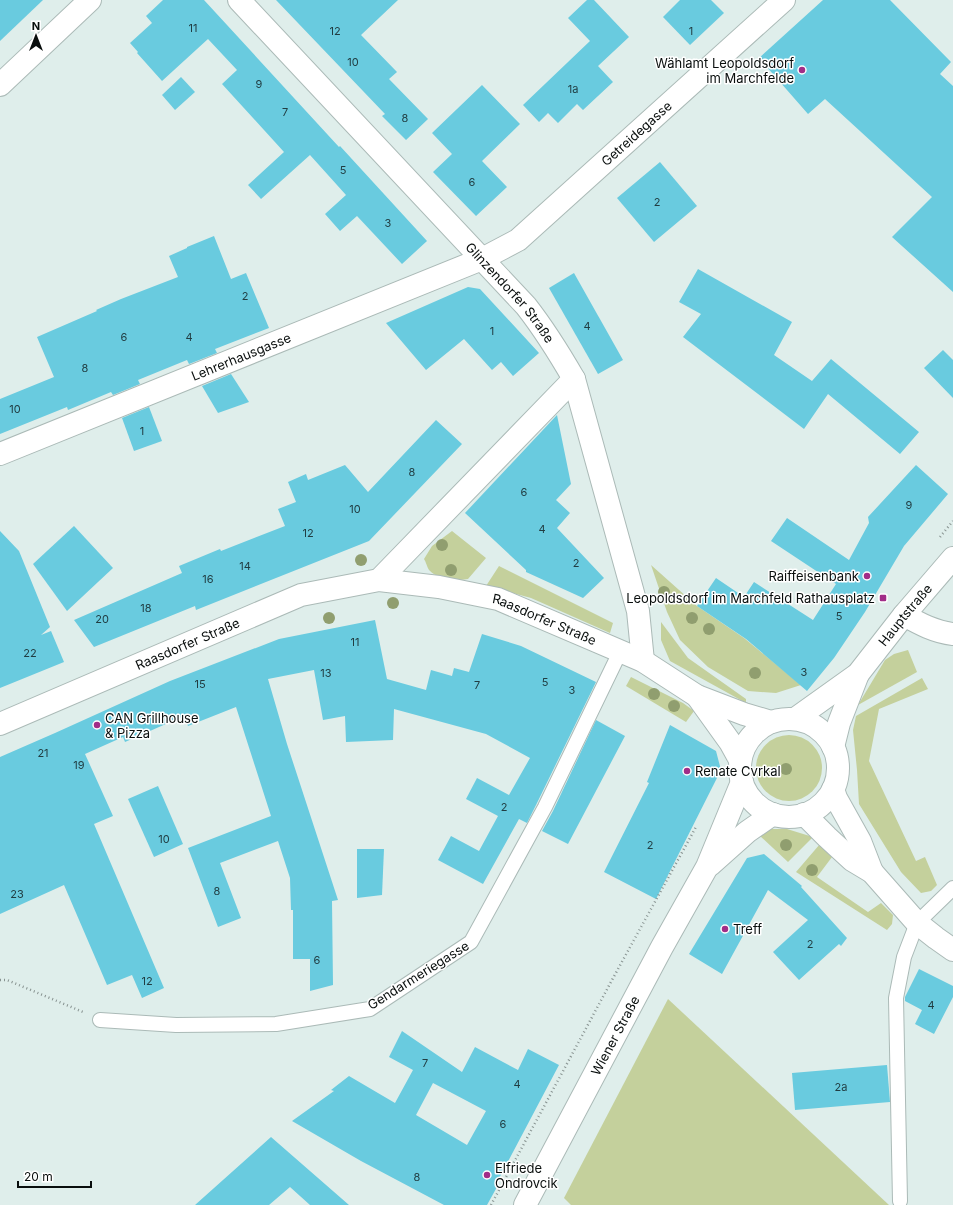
<svg xmlns="http://www.w3.org/2000/svg" width="953" height="1205" viewBox="0 0 953 1205" font-family="Inter,sans-serif">
  <style>
    .green { fill: #c4d09c }
    .building { fill: #69cbdf; fill-rule: evenodd }
    .lines { fill: none; stroke-linecap: round; stroke-linejoin: round }
    .lane-casing { stroke: #abbab7; stroke-width: 16 }
    .street-casing { stroke: #abbab7; stroke-width: 24 }
    .secondary-casing { stroke: #abbab7; stroke-width: 24 }
    .path { stroke: #889391; stroke-width: 2.5; stroke-dasharray: 1 3; stroke-linecap: butt }
    .lane { stroke: #fff; stroke-width: 14 }
    .street { stroke: #fff; stroke-width: 22 }
    .secondary { stroke: #fff; stroke-width: 22 }
    .tree { fill: #909e6f }
    .poi-dot { fill: #a12d88; stroke: #fff; stroke-width: 1.5 }
    .labels { text-anchor: middle; dominant-baseline: central; stroke-width: 3; stroke-linejoin: round; paint-order: stroke }
    .number-label { font-size: 11px; fill: #213d42 }
    .poi-label { font-size: 13px; fill: #090e0d; stroke: #fff; text-anchor: start }
    .street-label { font-size: 13px; fill: #090e0d; stroke: #fff }
  </style>
  <rect width="100%" height="100%" fill="#dfeeeb"/>
  <g class="green">
    <path d="M452,531L486,558L468,579C455,581 440,581 429,570C427,567 426,562 424,559L432,546Z"/>
    <path d="M651,565L697,606L744,638L801,685L776,693L748,691L708,667L680,640L667,612Z"/>
    <path d="M499,566L613,623L610,633L531,598L486,586Z"/>
    <path d="M661,622L688,658L746,699V703L670,661L661,640Z"/>
    <path d="M908,650L917,672L858,705L885,660L894,654Z"/>
    <path d="M631,677L683,703L694,711L686,722L626,686Z"/>
    <path d="M922,678L928,689L879,709L869,761L916,861L925,857L937,885L931,891L921,893L901,872L859,804L857,770L853,730L856,716Z"/>
    <circle cx="789" cy="768" r="33"/>
    <path d="M770,829H787L813,837L788,862L759,835Z"/>
    <path d="M820,844L832,857L817,877L868,912L881,903L893,915L892,924L887,930L796,872Z"/>
    <path d="M668,999L889,1205H571L564,1198Z"/>
  </g>
  <g class="building">
    <path d="M0,0H43L0,41Z"/>
    <path d="M163,0H204L339,147L340,146L427,241L402,264L357,216L340,231L325,214L346,195L310,155L261,199L248,185L284,152L222,84L237,70L208,39L162,81L137,53L138,52L130,43L152,23L146,16Z"/>
    <path d="M276,0H398L361,35L397,72L389,79L428,119L406,140L382,116L385,114Z"/>
    <path d="M587,0H594L629,37L598,66L613,82L583,110L577,104L558,123L548,113L539,122L523,105L590,41L568,18Z"/>
    <path d="M680,0H711L724,13L690,45L663,17Z"/>
    <path d="M823,0H890L951,62L940,74L953,86V292L892,237L932,197L825,99L808,114L759,58Z"/>
    <path d="M181,77L195,92L175,110L162,95Z"/>
    <path d="M482,85L520,124L482,161L507,187L476,216L433,172L452,154L432,133Z"/>
    <path d="M660,162L697,206L654,242L617,198Z"/>
    <path d="M214,236L231,279L246,273L269,328L215,349L217,353L189,364L187,360L138,380L140,384L113,395L111,392L68,410L67,407L0,434V399L54,377L37,337L97,311L96,310L121,299L178,277L169,256L187,248V247Z"/>
    <path d="M698,269L792,322L774,355L812,381L831,359L919,432L900,454L828,394L804,429L683,337L701,314L679,302Z"/>
    <path d="M574,273L623,360L598,374L549,288Z"/>
    <path d="M468,287L480,289L539,353L513,376L501,362L492,370L464,339L426,370L386,323Z"/>
    <path d="M943,350L953,360V398L924,368Z"/>
    <path d="M231,374L249,402L218,413L202,386Z"/>
    <path d="M149,407L162,441L134,451L122,418Z"/>
    <path d="M557,415L571,484L556,500L570,513L557,528L604,578L583,598L526,572V570L465,513Z"/>
    <path d="M436,420L462,444L369,541L196,610L195,606L94,647L74,620L182,573L179,566L220,549L221,551L285,526L278,509L296,502L288,482L306,474L308,480L345,465L368,492Z"/>
    <path d="M916,465L948,494L904,546L865,612L834,658L807,691L746,639L697,606L716,578L744,597L754,582L813,620L836,584L771,541L787,518L849,560L869,523L868,517Z"/>
    <path d="M74,526L113,568L67,611L33,564Z"/>
    <path d="M0,531L19,551L50,627L41,635L51,631L64,662L0,688Z"/>
    <path d="M375,620L387,679L426,690L431,670L452,676L454,668L469,672L482,634L521,646L596,682L537,803L527,823L519,819L483,884L438,860L451,836L479,851L498,816L466,799L477,778L509,795L530,758L486,734L394,709L393,740L346,742L345,716L323,720L314,670L268,679L287,744L338,900L332,901L333,985L310,991V959H293V910H291L290,878L278,841L220,863L241,918L218,927L188,848L271,816L236,707L188,726L184,716L125,742L123,737L85,754L113,816L94,824L164,988L142,998L132,975L107,985L64,885L0,914V757L55,733L170,681L279,639Z"/>
    <path d="M596,720L625,736L568,844L542,831L553,811Z"/>
    <path d="M670,725L716,751L721,770L656,899L604,872L649,783L647,782Z"/>
    <path d="M158,786L183,844L154,857L128,799Z"/>
    <path d="M357,849H384L382,895L357,898Z"/>
    <path d="M764,854L802,886L801,887L847,938L841,946L839,944L799,980L773,952L808,920L768,890L722,974L689,954L747,858Z"/>
    <path d="M919,969L953,986V997L934,1034L915,1024L922,1010L905,1001V997Z"/>
    <path d="M402,1031L462,1072L475,1047L518,1070L528,1049L559,1065L495,1186L497,1187L487,1205H444L361,1161L292,1121L334,1091L331,1090L349,1076L395,1103L413,1070L389,1057ZM433,1083L486,1111L467,1145L416,1115Z"/>
    <path d="M887,1065L890,1102L795,1110L792,1073Z"/>
    <path d="M271,1137L349,1205H310L290,1187L269,1205H195Z"/>
  </g>
  <g class="lines">
    <g class="lane-casing">
      <g id="lane">
        <path d="M100,1020L176,1025L276,1024L370,1009L471,942L545,807L620,652"/>
        <path d="M900,1201L896,998L904,957L917,923L953,888"/>
      </g>
    </g>
    <g class="street-casing">
      <g id="street">
        <path d="M0,85L90,0"/>
        <path id="s1" d="M0,454L482,259L518,240L784,0"/>
        <path d="M379,580L574,379"/>
        <path d="M904,615C920,624 935,632 953,634"/>
      </g>
    </g>
    <g class="secondary-casing">
      <g id="secondary">
        <path id="s2" d="M239,0L526,306C544,329 559,353 574,379L638,611L643,661"/>
        <path d="M697,696L730,742L740,760"/>
        <path id="s3" d="M795,719L858,674L904,615L953,558"/>
        <circle cx="789" cy="768" r="49"/>
        <path id="s4" d="M0,724L301,595L379,580L439,587L498,599L643,661L697,696L744,714L771,722"/>
        <path d="M833,747L839,723L858,674"/>
        <path d="M833,789L836,798L860,841L872,872"/>
        <path d="M804,814L827,837L852,860L872,872L917,923L936,938L953,950"/>
        <path d="M710,865L747,832L773,814"/>
        <path id="s5" d="M525,1205L662,947L707,867L742,782"/>
      </g>
    </g>
    <g class="path">
      <path d="M940,537L953,521"/>
      <path d="M0,980H7L83,1012"/>
      <path d="M491,1205L612,980L696,827"/>
    </g>
    <use href="#lane" class="lane"/>
    <use href="#street" class="street"/>
    <use href="#secondary" class="secondary"/>
  </g>
  <g class="tree">
    <circle cx="442" cy="545" r="6"/>
    <circle cx="361" cy="560" r="6"/>
    <circle cx="451" cy="570" r="6"/>
    <circle cx="664" cy="592" r="6"/>
    <circle cx="393" cy="603" r="6"/>
    <circle cx="329" cy="618" r="6"/>
    <circle cx="692" cy="618" r="6"/>
    <circle cx="709" cy="629" r="6"/>
    <circle cx="755" cy="673" r="6"/>
    <circle cx="654" cy="694" r="6"/>
    <circle cx="674" cy="706" r="6"/>
    <circle cx="786" cy="769" r="6"/>
    <circle cx="786" cy="845" r="6"/>
    <circle cx="812" cy="870" r="6"/>
  </g>
  <g class="poi-dot">
    <circle cx="802" cy="70" r="4"/>
    <circle cx="867" cy="576" r="4"/>
    <rect x="879" y="594" width="8" height="8" rx="2"/>
    <circle cx="97" cy="725" r="4"/>
    <circle cx="687" cy="771" r="4"/>
    <circle cx="725" cy="929" r="4"/>
    <circle cx="487" cy="1175" r="4"/>
  </g>
  <g class="labels">
    <g class="number-label">
      <text x="193" y="28">11</text>
      <text x="335" y="31">12</text>
      <text x="691" y="31">1</text>
      <text x="353" y="62">10</text>
      <text x="259" y="84">9</text>
      <text x="573" y="89">1a</text>
      <text x="285" y="112">7</text>
      <text x="405" y="118">8</text>
      <text x="343" y="170">5</text>
      <text x="472" y="182">6</text>
      <text x="657" y="202">2</text>
      <text x="388" y="223">3</text>
      <text x="245" y="296">2</text>
      <text x="587" y="326">4</text>
      <text x="492" y="331">1</text>
      <text x="124" y="337">6</text>
      <text x="189" y="337">4</text>
      <text x="85" y="368">8</text>
      <text x="15" y="409">10</text>
      <text x="142" y="431">1</text>
      <text x="412" y="472">8</text>
      <text x="524" y="492">6</text>
      <text x="909" y="505">9</text>
      <text x="355" y="509">10</text>
      <text x="542" y="529">4</text>
      <text x="308" y="533">12</text>
      <text x="576" y="563">2</text>
      <text x="245" y="566">14</text>
      <text x="208" y="579">16</text>
      <text x="146" y="608">18</text>
      <text x="839" y="616">5</text>
      <text x="102" y="619">20</text>
      <text x="355" y="642">11</text>
      <text x="30" y="653">22</text>
      <text x="804" y="672">3</text>
      <text x="326" y="673">13</text>
      <text x="545" y="682">5</text>
      <text x="200" y="684">15</text>
      <text x="477" y="685">7</text>
      <text x="572" y="690">3</text>
      <text x="43" y="753">21</text>
      <text x="79" y="765">19</text>
      <text x="504" y="807">2</text>
      <text x="164" y="839">10</text>
      <text x="650" y="845">2</text>
      <text x="217" y="891">8</text>
      <text x="17" y="894">23</text>
      <text x="810" y="944">2</text>
      <text x="317" y="960">6</text>
      <text x="147" y="981">12</text>
      <text x="931" y="1005">4</text>
      <text x="425" y="1063">7</text>
      <text x="517" y="1084">4</text>
      <text x="841" y="1087">2a</text>
      <text x="503" y="1124">6</text>
      <text x="417" y="1177">8</text>
    </g>
    <g class="poi-label">
      <text x="794" y="63" text-anchor="end">Wählamt Leopoldsdorf<tspan x="794" dy="15">im Marchfelde</tspan></text>
      <text x="859" y="576" text-anchor="end">Raiffeisenbank</text>
      <text x="875" y="598" text-anchor="end">Leopoldsdorf im Marchfeld Rathausplatz</text>
      <text x="105" y="718">CAN Grillhouse<tspan x="105" dy="15">&amp; Pizza</tspan></text>
      <text x="695" y="771">Renate Cvrkal</text>
      <text x="733" y="929">Treff</text>
      <text x="495" y="1168">Elfriede<tspan x="495" dy="15">Ondrovcik</tspan></text>
    </g>
    <g class="street-label">
      <text stroke="none"><textPath href="#s1" startOffset="720">Getreidegasse</textPath></text>
      <text stroke="none"><textPath href="#s2" startOffset="399">Glinzendorfer Straße</textPath></text>
      <text stroke="none"><textPath href="#s1" startOffset="260">Lehrerhausgasse</textPath></text>
      <text stroke="none"><textPath href="#s3" startOffset="153">Hauptstraße</textPath></text>
      <text stroke="none"><textPath href="#s4" startOffset="578">Raasdorfer Straße</textPath></text>
      <text stroke="none"><textPath href="#s4" startOffset="204">Raasdorfer Straße</textPath></text>
      <text transform="translate(418 975) rotate(-32)">Gendarmeriegasse</text>
      <text stroke="none"><textPath href="#s5" startOffset="192">Wiener Straße</textPath></text>
    </g>
  </g>
  <g transform="translate(36 36)" stroke="#ffffff" stroke-width="3" paint-order="stroke">
  <path d="M0-3L7 15L0 10L-7 15Z" fill="#090e0d"/>
  <text y="-6" font-size="11" font-weight="bold" text-anchor="middle" fill="#090e0d">N</text>
  </g>
  <path d="M18 1181v6h73v-6" fill="none" stroke="#090e0d" stroke-width="2"/>
  <text x="24" y="1181" font-size="12" fill="#090e0d" stroke="#ffffff" stroke-width="3" paint-order="stroke">20 m</text>
</svg>
